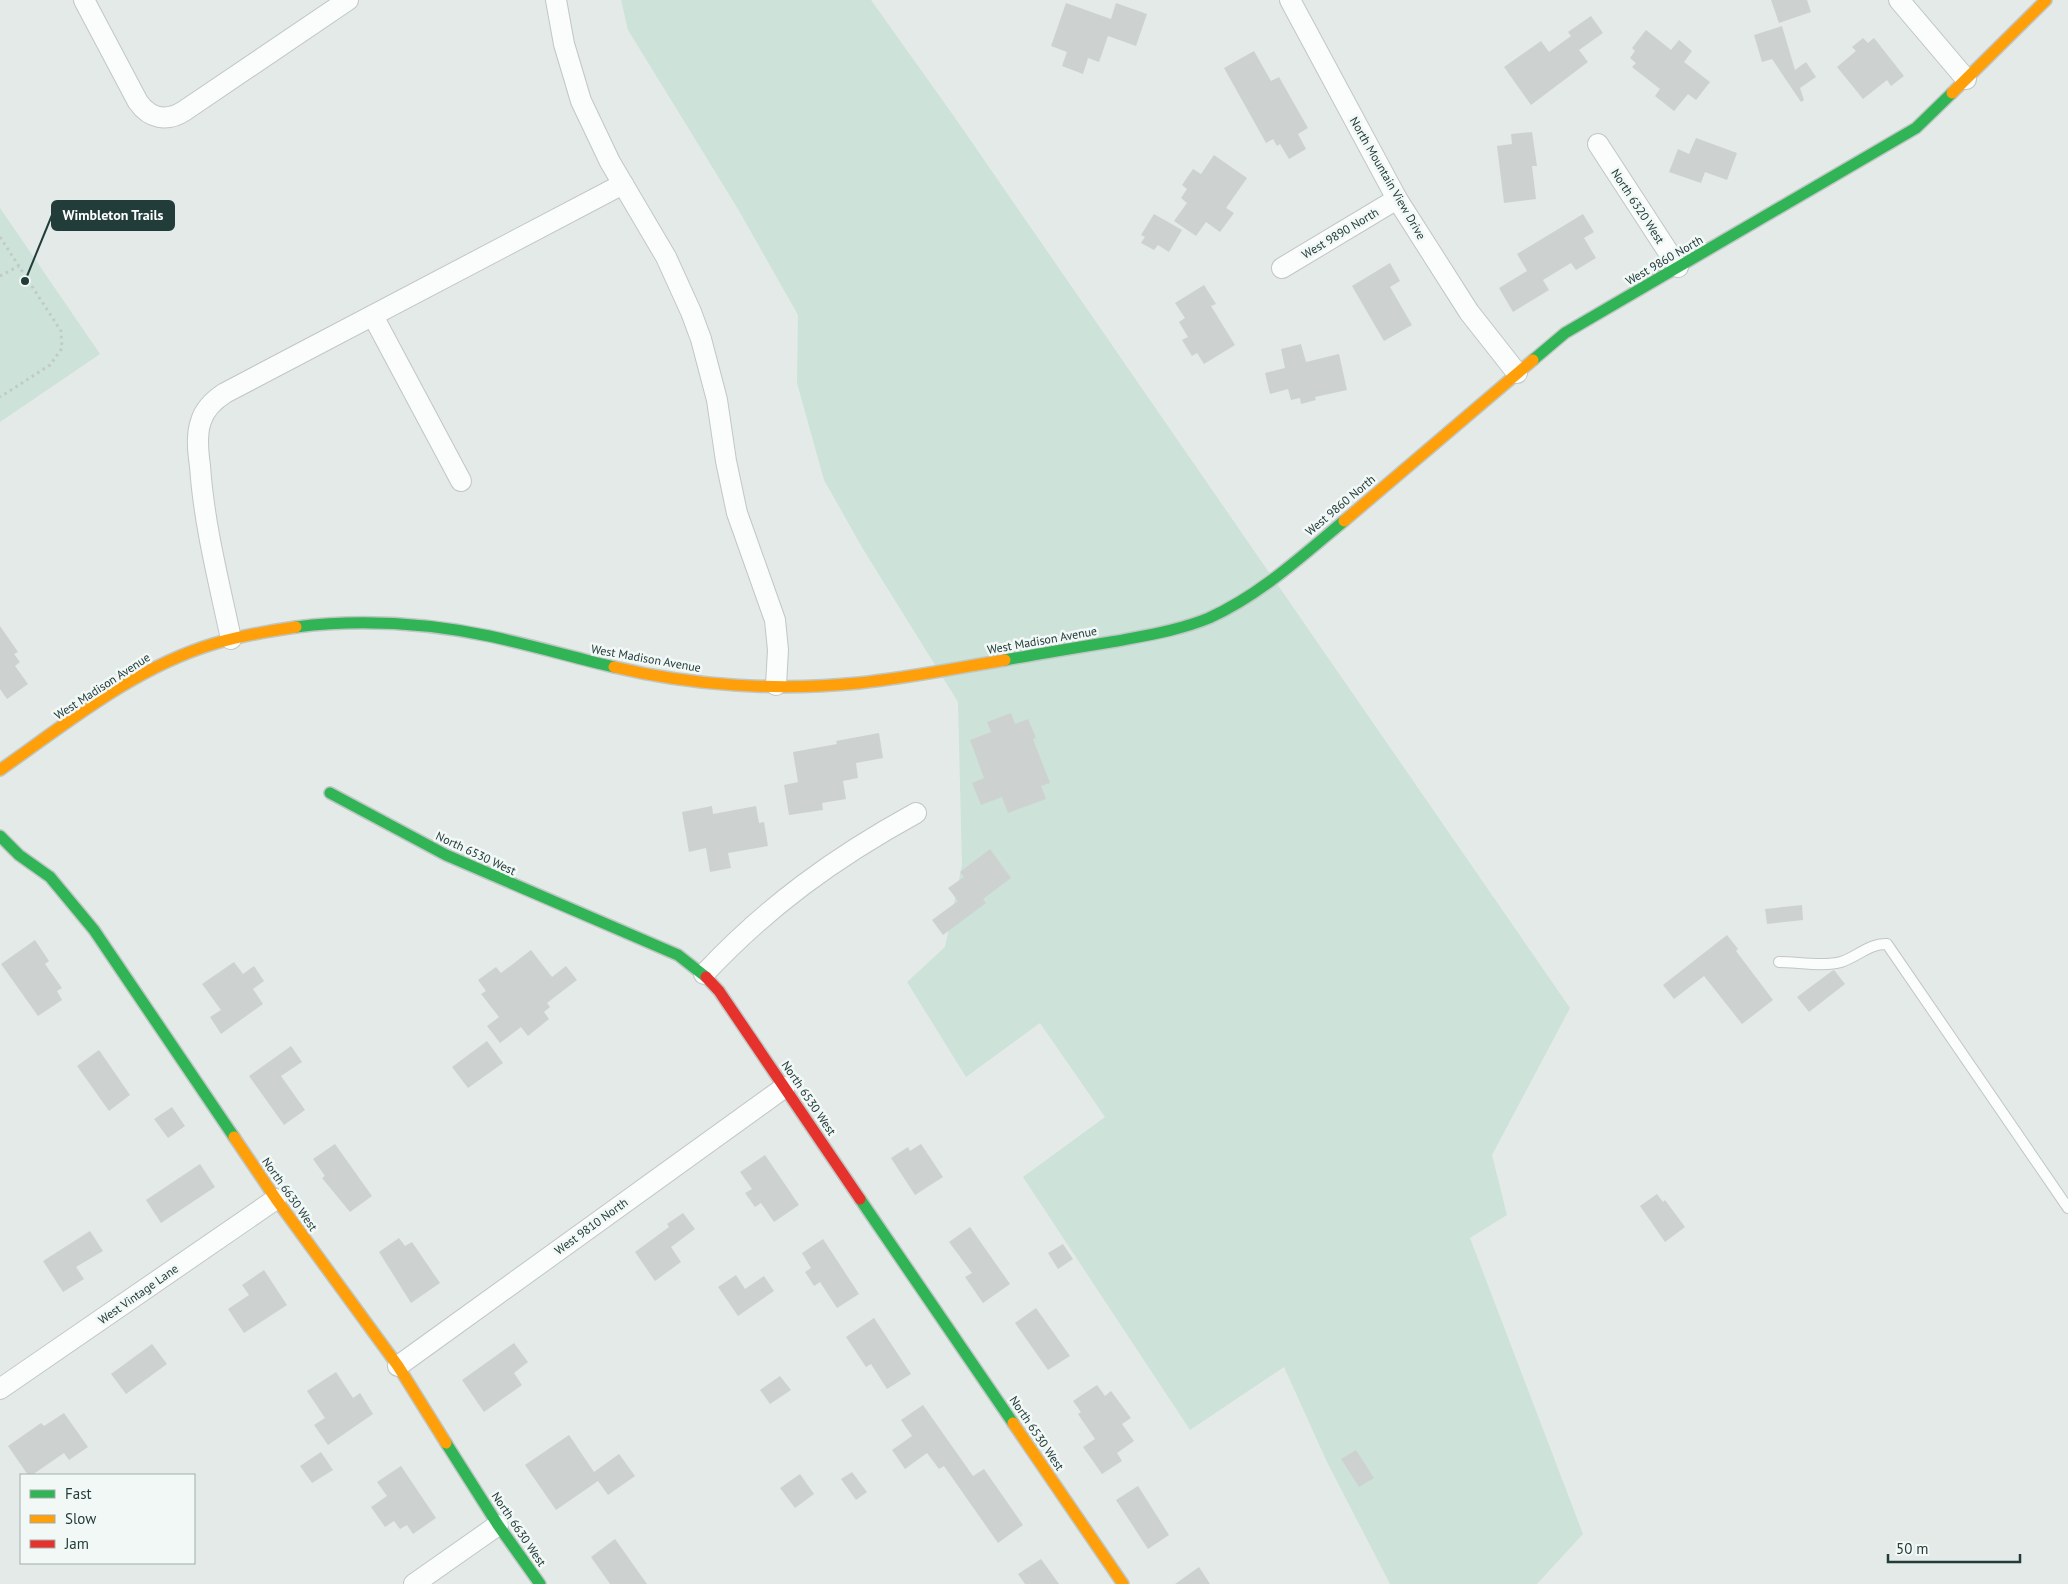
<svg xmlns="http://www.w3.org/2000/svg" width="2068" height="1584" viewBox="0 0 2068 1584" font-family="'PT Sans',sans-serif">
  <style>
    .green { fill: #cde2d8 }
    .building { fill: #cdd2d1 }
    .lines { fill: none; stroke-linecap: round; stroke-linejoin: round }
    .lane-casing { stroke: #c1c7c5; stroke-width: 12 }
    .street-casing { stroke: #c1c7c5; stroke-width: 22 }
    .fast-casing { stroke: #bfc7c5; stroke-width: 14 }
    .slow-casing { stroke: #bfc7c5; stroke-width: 14 }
    .jam-casing { stroke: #bfc7c5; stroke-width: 14 }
    .path { stroke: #c1cac8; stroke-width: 3; stroke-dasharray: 2.5 4; stroke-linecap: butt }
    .lane { stroke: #fbfcfc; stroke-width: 10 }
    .street { stroke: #fbfcfc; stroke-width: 20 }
    .fast { stroke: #30b455; stroke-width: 11 }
    .slow { stroke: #ff9f0a; stroke-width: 11 }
    .jam { stroke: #e5322d; stroke-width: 11 }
    .labels { text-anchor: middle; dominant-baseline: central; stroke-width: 5; stroke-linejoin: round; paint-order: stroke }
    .street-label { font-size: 12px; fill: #223c3a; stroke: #f2f8f6 }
    .leader { fill: none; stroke: #223c3a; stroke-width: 2 }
    .callout-dot { fill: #223c3a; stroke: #f2f8f6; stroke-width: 2 }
    .callout { fill: #223c3a; stroke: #223c3a; stroke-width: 2 }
    .callout-label { font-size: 14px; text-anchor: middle; font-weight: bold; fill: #fff }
  </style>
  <rect width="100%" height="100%" fill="#e4eae8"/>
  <g class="green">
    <path d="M621,0H871L953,115L1570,1008L1492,1155L1507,1215L1470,1238L1583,1534L1537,1584H1390L1327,1462L1284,1367L1190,1430L1023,1177L1105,1117L1040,1023L966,1077L907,982L945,947L962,865L958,702L863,549L824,480L797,383L798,315L738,209L628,30Z"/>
    <path d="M0,208L100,354L0,422Z"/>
  </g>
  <g class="building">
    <path d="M1771,0H1807L1811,12L1779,23Z"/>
    <path d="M1066,3L1111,19L1116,3L1147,14L1136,46L1108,36L1099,62L1088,58L1083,74L1062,66L1067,52L1051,46Z"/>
    <path d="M1591,16L1603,33L1579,50L1588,62L1531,105L1504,67L1541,41L1549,52L1571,36L1568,32Z"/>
    <path d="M1782,26L1795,70L1806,62L1816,77L1800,88L1804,100L1801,102L1772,59L1762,62L1754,35Z"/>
    <path d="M1646,30L1671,50L1679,40L1692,51L1684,62L1710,82L1696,100L1688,94L1674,111L1655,96L1660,89L1632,67L1636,63L1630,58L1635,51L1632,48Z"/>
    <path d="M1863,38L1868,43L1874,38L1904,76L1891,86L1887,80L1863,99L1837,67L1856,51L1852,47Z"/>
    <path d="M1254,51L1271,81L1279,77L1308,128L1298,134L1306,149L1289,159L1280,144L1277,146L1273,139L1266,143L1224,68Z"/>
    <path d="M1532,132L1537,166H1532L1536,199L1504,203L1497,146L1512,144L1511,134Z"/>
    <path d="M1696,138L1737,153L1727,180L1705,172L1701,183L1669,172L1678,149L1689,154Z"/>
    <path d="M1214,155L1247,178L1226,208L1234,213L1220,232L1206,222L1196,236L1174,221L1187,203L1181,198L1187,189L1182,185L1193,169L1201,174Z"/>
    <path d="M1154,214L1182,230L1169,252L1158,245L1154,250L1141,243L1145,237L1141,235Z"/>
    <path d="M1583,214L1594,232L1584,238L1596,258L1576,270L1571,263L1543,280L1549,290L1513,312L1499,288L1527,271L1517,254Z"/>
    <path d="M1390,263L1400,281L1390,287L1412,325L1384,341L1352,286Z"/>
    <path d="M1204,285L1216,304L1211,306L1235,345L1204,364L1197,353L1192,356L1182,340L1188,337L1179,322L1185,318L1175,303Z"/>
    <path d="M1301,344L1306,362L1339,354L1347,390L1315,397L1316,400L1301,404L1300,398L1291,400L1288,389L1270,394L1265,373L1285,368L1281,349Z"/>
    <path d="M0,626L18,652L14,654L20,662L15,666L28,684L7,699L0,689Z"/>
    <path d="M1011,713L1015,724L1028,719L1036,738L1033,739L1050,783L1041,786L1046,799L1008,813L1002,797L981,805L972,783L984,778L970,740L991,732L987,722Z"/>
    <path d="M879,733L883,758L856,763L858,778L843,781L846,799L822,803L823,810L789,815L784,785L798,782L793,752L837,744L836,741Z"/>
    <path d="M712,806L713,814L756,806L759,823L764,822L768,846L728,853L731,868L710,872L706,848L689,852L682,812Z"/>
    <path d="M990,849L1011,878L983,899L986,903L943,935L932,920L958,901L948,888L964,877L960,872Z"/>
    <path d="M1802,905L1803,920L1767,924L1765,909Z"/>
    <path d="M1727,935L1738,949L1736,951L1773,1000L1742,1024L1704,976L1674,999L1663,985Z"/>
    <path d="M35,940L49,961L45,964L62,988L57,991L62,1000L38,1016L1,964Z"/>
    <path d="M531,950L552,977L566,966L577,980L547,1003L550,1007L544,1012L549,1019L528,1036L521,1027L500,1043L487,1026L499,1017L481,994L486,991L478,980L496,967L501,973Z"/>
    <path d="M234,962L243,974L254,966L264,981L253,989L263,1004L221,1034L210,1017L221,1010L202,984Z"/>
    <path d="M1834,970L1845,984L1809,1012L1797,997L1832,971Z"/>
    <path d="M487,1041L503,1063L468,1088L452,1067Z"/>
    <path d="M291,1046L302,1062L281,1076L305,1110L284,1125L249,1076Z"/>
    <path d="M99,1050L130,1095L109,1111L77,1066Z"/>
    <path d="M172,1107L185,1126L168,1138L154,1119Z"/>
    <path d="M335,1144L372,1196L350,1212L322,1178L325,1176L313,1159Z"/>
    <path d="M921,1144L943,1177L915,1195L891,1158L908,1147L910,1151Z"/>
    <path d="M765,1155L799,1205L774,1222L761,1203L755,1207L745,1193L752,1189L740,1172Z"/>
    <path d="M200,1164L215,1187L161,1223L146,1200Z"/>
    <path d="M1657,1194L1663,1202L1665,1200L1685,1227L1665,1242L1640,1206Z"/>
    <path d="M683,1213L695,1229L671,1247L681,1262L655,1281L635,1252L669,1227L667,1224Z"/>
    <path d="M970,1227L1010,1284L983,1303L965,1277L972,1273L949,1242Z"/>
    <path d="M90,1231L103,1251L76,1267L84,1279L63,1292L43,1261Z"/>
    <path d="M399,1238L405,1246L412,1242L440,1283L411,1303L379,1252Z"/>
    <path d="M823,1239L859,1294L837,1308L820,1282L814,1286L805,1272L811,1268L802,1253Z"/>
    <path d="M1063,1244L1073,1259L1058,1269L1048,1253Z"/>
    <path d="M264,1270L287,1305L244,1333L228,1309L249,1295L242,1285Z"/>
    <path d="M736,1275L745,1289L764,1276L774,1291L738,1316L718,1287Z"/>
    <path d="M1036,1308L1070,1356L1048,1370L1015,1323Z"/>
    <path d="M874,1318L911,1374L887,1389L871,1364L866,1367L846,1337Z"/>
    <path d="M514,1343L528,1362L514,1373L522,1385L484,1412L462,1380Z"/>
    <path d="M152,1344L167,1364L126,1394L111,1374Z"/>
    <path d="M336,1372L353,1398L360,1393L373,1414L328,1445L314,1425L325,1418L307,1391Z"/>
    <path d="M780,1376L791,1390L770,1404L760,1390Z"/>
    <path d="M1097,1385L1105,1396L1111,1391L1131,1418L1122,1424L1134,1441L1117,1453L1122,1461L1102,1474L1083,1447L1095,1439L1078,1414L1081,1412L1073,1401Z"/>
    <path d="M923,1405L973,1476L984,1469L1023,1525L998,1543L944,1466L939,1469L927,1453L905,1469L892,1450L912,1436L901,1420Z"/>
    <path d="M64,1413L88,1447L69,1460L64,1453L32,1475H28L8,1446L41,1423L44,1426Z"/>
    <path d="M569,1435L594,1472L619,1454L635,1476L608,1495L598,1481L556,1510L525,1465Z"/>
    <path d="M1356,1450L1374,1478L1359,1487L1341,1459Z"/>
    <path d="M321,1452L333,1470L312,1483L300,1466Z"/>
    <path d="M401,1466L436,1518L413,1534L407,1525L400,1529L394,1521L385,1527L371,1507L387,1496L377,1482Z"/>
    <path d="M852,1472L867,1492L856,1500L841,1479Z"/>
    <path d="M800,1474L814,1494L795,1508L780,1488Z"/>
    <path d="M1138,1486L1169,1535L1148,1549L1116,1500Z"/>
    <path d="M615,1539L647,1584H610L591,1557Z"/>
    <path d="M1041,1559L1059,1584H1025L1018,1574Z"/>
    <path d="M1199,1567L1210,1584H1175Z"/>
  </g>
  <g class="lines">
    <g class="lane-casing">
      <path id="lane" d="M1779,962C1797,962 1825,967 1841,962C1857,957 1870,943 1887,944L2068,1208"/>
    </g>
    <g class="street-casing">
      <g id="street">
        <path d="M84,0L138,102C150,119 167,122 184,111L348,0"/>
        <path d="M556,0L564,44L581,101L610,162L666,257L691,312L701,339L717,400L726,461L737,513L775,620L778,650L776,685"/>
        <path d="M1290,0L1397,199L1469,312L1517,373"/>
        <path d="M1899,0L1966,79"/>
        <path d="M1598,144L1678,267"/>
        <path d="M1282,268L1397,199"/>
        <path d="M373,316L461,481"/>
        <path d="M231,639C219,582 204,525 200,466C198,452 196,435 201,421C205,408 214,400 225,393L623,184"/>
        <path d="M704,974C768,906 834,858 916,813"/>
        <path d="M398,1366L785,1087"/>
        <path d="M0,1389L276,1199"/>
        <path d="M414,1584L498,1525"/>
      </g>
    </g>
    <g class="fast-casing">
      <g id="fast">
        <path d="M1533,360L1565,333L1916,128L1952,93"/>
        <path d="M296,627C360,619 425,623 489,636C531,645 572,657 614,667"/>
        <path d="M1005,660C1043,653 1080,647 1117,641C1148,635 1180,630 1209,618C1260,595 1302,556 1344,521"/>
        <path d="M330,793L446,855L678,955L706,977"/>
        <path d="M0,836L19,855L50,877L94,930L234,1137"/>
        <path d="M860,1199L1013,1423"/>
        <path d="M446,1443L498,1525L540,1584"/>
      </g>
    </g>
    <g class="slow-casing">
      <g id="slow">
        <path d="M1952,93L2046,0"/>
        <path d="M1344,521L1533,360"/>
        <path d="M614,667C693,686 779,691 859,683C908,678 957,668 1005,660"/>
        <path d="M0,770C67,723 134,668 213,644C240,636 268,631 296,627"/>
        <path d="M234,1137L276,1199L398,1366L446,1443"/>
        <path d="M1013,1423L1123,1584"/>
      </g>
    </g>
    <g class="jam-casing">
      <path id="jam" d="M706,977L719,991L860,1199"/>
    </g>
    <g class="path">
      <path d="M0,237L61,331L62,348L50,365L0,397"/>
      <path d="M0,276L19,266"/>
    </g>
    <use href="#lane" class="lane"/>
    <use href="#street" class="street"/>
    <use href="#fast" class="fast"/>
    <use href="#slow" class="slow"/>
    <use href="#jam" class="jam"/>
  </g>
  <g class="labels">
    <g class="street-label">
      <text transform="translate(1388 178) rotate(60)">North Mountain View Drive</text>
      <text transform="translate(1638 206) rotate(57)">North 6320 West</text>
      <text transform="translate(1340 233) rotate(-31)">West 9890 North</text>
      <text transform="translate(1664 260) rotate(-30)">West 9860 North</text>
      <text transform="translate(1340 505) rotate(-40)">West 9860 North</text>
      <text transform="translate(1042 640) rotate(-10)">West Madison Avenue</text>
      <text transform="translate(646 658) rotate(10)">West Madison Avenue</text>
      <text transform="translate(102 686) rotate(-33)">West Madison Avenue</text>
      <text transform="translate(476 853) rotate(25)">North 6530 West</text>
      <text transform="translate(809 1098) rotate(56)">North 6530 West</text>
      <text transform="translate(290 1194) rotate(55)">North 6630 West</text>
      <text transform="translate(591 1226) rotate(-36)">West 9810 North</text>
      <text transform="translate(138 1294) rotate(-35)">West Vintage Lane</text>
      <text transform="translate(1037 1433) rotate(56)">North 6530 West</text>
      <text transform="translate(519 1529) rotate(56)">North 6630 West</text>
    </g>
  </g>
  <path class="leader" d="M25 281L52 215"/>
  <circle class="callout-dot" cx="25" cy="281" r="5"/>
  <rect class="callout" x="52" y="201" width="122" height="29" rx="5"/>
  <g class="callout-label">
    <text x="113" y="220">Wimbleton Trails</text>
  </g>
  <rect x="20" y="1474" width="175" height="90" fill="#f2f8f6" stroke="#9fadab"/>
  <rect x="30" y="1490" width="25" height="8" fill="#30b455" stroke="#9fadab"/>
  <text x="65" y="1499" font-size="15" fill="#223c3a">Fast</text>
  <rect x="30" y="1515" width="25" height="8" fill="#ff9f0a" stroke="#9fadab"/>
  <text x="65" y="1524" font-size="15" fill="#223c3a">Slow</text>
  <rect x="30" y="1540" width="25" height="8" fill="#e5322d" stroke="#9fadab"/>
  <text x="65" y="1549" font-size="15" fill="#223c3a">Jam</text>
  <path d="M1888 1554v8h132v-8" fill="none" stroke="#223c3a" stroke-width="2.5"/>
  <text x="1896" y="1554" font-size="15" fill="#223c3a" stroke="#f2f8f6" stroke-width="4" paint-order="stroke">50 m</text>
</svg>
